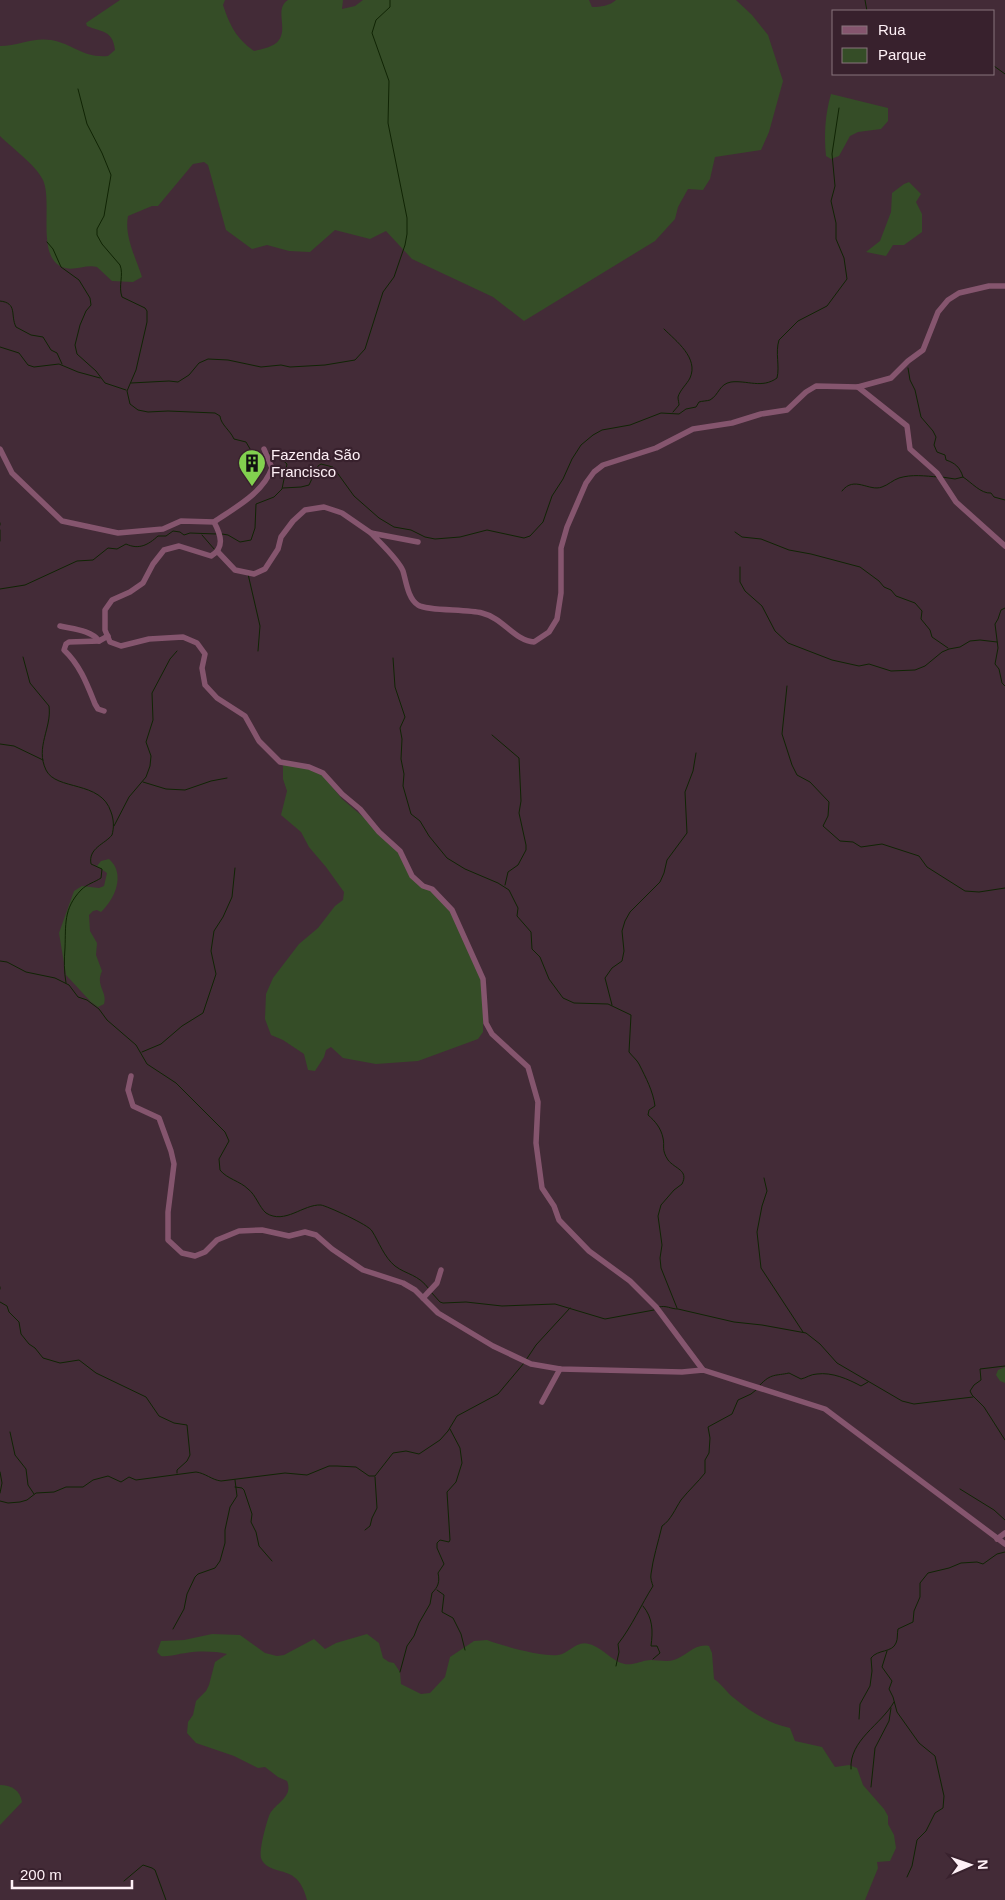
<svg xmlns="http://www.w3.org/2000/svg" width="1005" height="1900" viewBox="0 0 1005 1900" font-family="Arial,sans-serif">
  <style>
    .green { fill: #354d27 }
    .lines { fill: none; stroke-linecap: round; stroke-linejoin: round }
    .stream { stroke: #102404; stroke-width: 1 }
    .minor { stroke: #85556e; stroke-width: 5.5 }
    .labels { text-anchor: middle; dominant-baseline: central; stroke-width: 4.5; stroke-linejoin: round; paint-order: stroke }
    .poi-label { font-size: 15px; fill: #fef0f6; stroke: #38212d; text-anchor: start }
  </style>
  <rect width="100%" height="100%" fill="#432b37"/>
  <g class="green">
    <path d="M120,0H225L223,5C230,26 236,38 254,51C262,49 274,47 279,40C288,28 274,9 288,0H343L342,9L355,6L363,0H589L592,7C601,7 609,6 616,0H736L752,15L768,35L783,81L769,132L761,150L715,157L710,179L703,190L688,189L678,207L675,219L655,241L524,321L493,297L412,259L386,231L370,239L335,230L310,252L289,251L267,245L252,249L226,230L208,165L204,162L193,164L158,206H152L128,216C124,236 136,258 142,277L133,282L112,281L97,267C86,264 73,272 62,267C36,256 53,202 43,180C35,164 13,149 0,136V46C18,46 33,37 51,40C74,44 82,58 108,56L115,50C113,30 101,32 87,26L86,23Z"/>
    <path d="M831,94L888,108V121L881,129L858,132L850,136L839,156L831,159L826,156C824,134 825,115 831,94Z"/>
    <path d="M909,182L921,194L916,202L922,214V232L904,245H893L886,256L866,252L880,241L891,212L892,193L904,184Z"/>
    <path d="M283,763L307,766L321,773L342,799L381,832L401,854L408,869L453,912L482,973L483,1017V1032L478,1039L418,1061L376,1064L343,1058L331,1047L326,1050L324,1057L315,1071L308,1070L304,1054L283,1040L271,1035L265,1019L266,994L273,978L299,944L318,928L335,906L343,900L344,892L326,867L309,847L301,832L281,815L287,791L283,779Z"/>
    <path d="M109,859C126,874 115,899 101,912L97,910L93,911L89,915L90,931L97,943L96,955L102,971C95,986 108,992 104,1004L98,1007L91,1002L66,975L59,933L74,891L82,886L99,888L104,886L107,873L97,866L101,861Z"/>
    <path d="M1005,1367V1383L1000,1381L996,1375L998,1370Z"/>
    <path d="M212,1634L240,1635L265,1653L277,1656L284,1655L314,1639L325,1649L336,1643L367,1634L379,1643L383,1658L389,1662L394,1663L400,1672L401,1684L421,1694L430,1693L445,1677L450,1657L474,1641L487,1640C503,1646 542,1657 558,1655C569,1654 576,1640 589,1644C605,1648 615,1667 632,1664C639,1663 644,1660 651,1660C658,1660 667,1662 674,1660C685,1657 695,1643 709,1646L712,1653L714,1679C722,1684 727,1693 734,1698C751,1712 768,1723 790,1728L795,1741L822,1747L835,1767L849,1765L857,1768L863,1785L884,1809L888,1816V1824L894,1835L896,1848L890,1861L877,1862L878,1868L865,1900H307C305,1892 301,1882 294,1877C285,1869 266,1872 261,1858C259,1850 266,1824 269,1816C274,1803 294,1798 287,1781L278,1777L265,1767L258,1768L234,1756L196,1743L187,1733L188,1722L193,1715L196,1701L206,1691L209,1685L215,1662L227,1654C214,1651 199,1651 186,1653C177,1654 170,1657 161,1656L157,1652L161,1641L184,1640Z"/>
    <path d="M0,1785C11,1785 20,1790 22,1802L0,1825Z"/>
  </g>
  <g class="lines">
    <g class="stream">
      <path d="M865,0L867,11"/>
      <path d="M994,66L1005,74"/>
      <path d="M78,89L87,124L102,153L111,175L104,216L97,229V235L102,244L120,265C124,275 118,286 122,297L145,308L147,311V322L136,370L127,391L130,404L138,410L148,412L168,411L215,413L220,416C221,425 230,430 234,439L246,442L253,454H265"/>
      <path d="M47,242L53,249L61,267L79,280L90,298L91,305L86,311L80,325L75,345L77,354L96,371L105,383L126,390"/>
      <path d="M0,301C18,303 10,315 16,327L31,335L43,337L51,350L57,353L62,364"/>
      <path d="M664,329C676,341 699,358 690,378C687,384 680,390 678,397C678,400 679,403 679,405L673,412"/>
      <path d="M0,347L19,353L28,365L34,367L59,364L78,372L100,378"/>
      <path d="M908,368L910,380L915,390L921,417L933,431L936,437L934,445L937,452L945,455L946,460C955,463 960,467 963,477"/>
      <path d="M131,383L169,381L178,382L189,375L199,363L208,359L228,360L261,367L281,365L290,367L325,365L355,360L365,349L383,292L394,277L405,245L407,234V218L388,123L389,81L372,33L376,20L390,7V0"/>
      <path d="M942,477L955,479L963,477C971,482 981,494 991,493L994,497L1005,500"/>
      <path d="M283,488L301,487L309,485L318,466L321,464L333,467L354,496L379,518L394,527L411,530L425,537L435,539L460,537L487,530L524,538L530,536L543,522L552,496L563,479L572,459L581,445L593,435L602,430L630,425L661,413L679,414L686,409L696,407L699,402C702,401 707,401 710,400C719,395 719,384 731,382C747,380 762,389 777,378C780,366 775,353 779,340L798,321L827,306L847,279L844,258L836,239V223L831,201L835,186L832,154L839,108"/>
      <path d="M842,491C854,475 869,492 882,487C888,485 893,480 899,478C912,474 925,476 938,477"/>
      <path d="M0,523V525"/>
      <path d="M0,530V541"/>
      <path d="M735,532L742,537L761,539L789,550L811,554L860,567L879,581L884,587L891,590L896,596L915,603L922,611L921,619L930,630L932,637L948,648"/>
      <path d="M222,534L228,535L240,542L251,540L255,528L256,504L274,497L282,489L287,464L277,455L269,453"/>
      <path d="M202,535L215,550"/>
      <path d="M740,567V582L745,591L762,606L775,631L788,643L832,660L859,666L869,664L891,671L915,670L925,666L942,652L949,649L960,647L970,641L980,640L997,642"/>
      <path d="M248,574L260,626L258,651"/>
      <path d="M0,589L25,585L77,561L93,560L108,548L117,549L126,544C139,550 148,545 158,536H166L173,531L180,532L184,535L190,533L216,534"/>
      <path d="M1005,608L1001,610L998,619L995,624L998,648L995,664L999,669L1002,683L1005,686"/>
      <path d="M23,657L30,683L49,706C52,728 35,747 46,770C56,791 101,780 111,812C114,820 114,828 112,835C105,844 88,848 91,864L102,869L101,878C95,882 87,884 81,890C63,909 66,925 65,948C64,960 64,971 66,983"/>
      <path d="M393,658L395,687L405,717L400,728L402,739L401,759L404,774L403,786L411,814L420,821L429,836L447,858L465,869L498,883L509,890L518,908L517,916L531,932L532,949L540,957L549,979L563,998L574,1003L608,1004L631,1015L629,1052C632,1056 637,1060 639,1064C646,1078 653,1091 655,1106L649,1110L648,1115C655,1121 661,1128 663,1138C665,1147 661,1149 668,1160C675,1169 689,1170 682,1184L674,1190L661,1205L658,1216L662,1245L660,1258L661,1268L677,1308"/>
      <path d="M787,686L782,734L792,765L797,775L810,782L829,802L828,816L823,826L840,841L853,842L861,847L882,844L919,856L927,867L965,891L979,892L1005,888"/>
      <path d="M492,735L519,758L521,801L519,813L526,845V850L518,865L508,872L505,885"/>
      <path d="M0,744L14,746L43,760"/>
      <path d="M143,782L166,789L185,790L211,781L227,778"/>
      <path d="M114,826L129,797L146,777L150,766L151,756L146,742L153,720L152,693L170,659L177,651"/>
      <path d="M0,961L7,962L26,972L55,978L69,985L78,997L87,1000L99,1009L107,1020L136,1045L147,1064L176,1083L225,1132L229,1141L219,1159L220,1170C227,1179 240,1181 248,1189C256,1195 259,1207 266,1213C285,1225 303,1204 321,1205C327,1206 369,1225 372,1231C379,1242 384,1257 395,1266C407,1275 418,1274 429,1289"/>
      <path d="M612,1005L605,978L612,968L622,961L624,951L622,931L625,921L630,912L660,882L664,873L667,860L687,833L685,792L693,771L696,753"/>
      <path d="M142,1052L161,1044L182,1026L203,1013L216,974L211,951L214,931L223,917L232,897L235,868"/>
      <path d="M764,1178L767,1191L762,1206L757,1232L761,1268L803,1332"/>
      <path d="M0,1287V1289"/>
      <path d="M431,1292L440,1302L443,1303L466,1302L502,1306L555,1304L605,1319L654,1310"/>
      <path d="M0,1302L7,1306L9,1312L19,1322L21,1334L29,1344L35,1348L43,1358L60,1363L79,1360L96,1373L146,1397L159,1416L174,1423L187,1425L190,1455L187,1461L177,1470V1473"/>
      <path d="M659,1307C666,1305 671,1309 678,1309L734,1322L762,1325L806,1333L820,1344L837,1363L902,1401L914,1404L973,1397"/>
      <path d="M526,1360L536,1345L570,1308"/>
      <path d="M1005,1366L980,1369L981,1380L974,1385L970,1391L972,1395L984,1407L1005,1440"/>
      <path d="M760,1385C771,1373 776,1376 789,1373L801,1379C806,1378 811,1374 817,1374C832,1372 848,1379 861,1386L868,1382"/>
      <path d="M10,1432L15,1455L26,1469L28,1485L34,1494"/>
      <path d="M0,1472L2,1483L0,1493"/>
      <path d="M235,1487L242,1488L244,1490L252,1514L251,1522L256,1532L259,1546L272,1561"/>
      <path d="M960,1489L994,1510L1005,1520"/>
      <path d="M0,1501L8,1503L20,1502L27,1500L36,1493L54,1492L66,1487H83L93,1480L108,1476L121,1482L129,1477L136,1480L196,1472C205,1473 212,1480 221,1481L285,1473L307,1475L329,1466H337L356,1467L369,1476H375L393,1453L406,1451L419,1454L440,1440L448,1431L457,1416L498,1394L524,1363"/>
      <path d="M365,1530L370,1526L372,1518L377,1508L375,1477"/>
      <path d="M437,1590L444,1595L442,1612L453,1618L461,1634L465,1650"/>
      <path d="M643,1606C653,1618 653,1631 651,1646H657L660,1653L653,1659"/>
      <path d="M173,1629L184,1609L187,1594L195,1577L198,1574L215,1568L220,1561L225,1543V1530L230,1507L237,1496L235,1480"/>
      <path d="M887,1651L882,1667L892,1681L889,1689L893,1697L897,1712L919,1743L935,1756L944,1796L943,1808L935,1813L926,1831L917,1840L912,1866L907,1877"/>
      <path d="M616,1666L619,1652L618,1644C632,1626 641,1605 653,1586C652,1583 650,1578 651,1574C653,1558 658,1543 662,1526C671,1520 675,1509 681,1500C689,1490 698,1482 705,1473V1460L709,1453L710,1438L708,1427L732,1414L738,1400L751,1394L756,1390"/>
      <path d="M400,1672L407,1646L414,1636L419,1623L430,1604L432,1593C438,1587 440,1582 438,1573L444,1564L437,1548V1543L440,1540L449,1542L450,1540L447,1492L456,1482L462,1463L460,1448L450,1429"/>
      <path d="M859,1719L860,1704L870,1686L872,1671L871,1658C878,1649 892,1653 896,1643C898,1639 897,1633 898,1629L913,1622L914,1611L920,1597V1583L928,1573L949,1568L961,1563L977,1562L983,1564L997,1554L1005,1552"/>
      <path d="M851,1769C849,1740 881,1725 894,1702"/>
      <path d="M871,1787L875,1748L889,1721L891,1708"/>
      <path d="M124,1881L143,1865L152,1868L155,1870L166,1900"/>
    </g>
    <g class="minor">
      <path d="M858,387L907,426L910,449L937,473L956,502L1005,546"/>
      <path d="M0,449L12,473L62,521L118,533L163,529L181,521L214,522C221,535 225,548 211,556L179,546L164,550L153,564L143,583L130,592L112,600L105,610V630L110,642L121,646L149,639L183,637L197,643L205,654L202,668L205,685L217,698L245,716L259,741L280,762L309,767L323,773L342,794L360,809L379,832L400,851L412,876L423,886L432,889L452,910L483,979L486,1023L492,1034L528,1067L538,1102L536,1143L542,1188L554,1206L559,1220L589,1251L630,1281L656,1307L703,1370"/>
      <path d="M214,522C236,507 263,493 272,468L264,449"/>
      <path d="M418,542L371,533C380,543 398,559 403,571C406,581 408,599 418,605C426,611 467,609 482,613C503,618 515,641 534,642L549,632L557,619L561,593V548L567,527L586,483L594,472L603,465L656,448L693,429L732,423L761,414L787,410L806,392L816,386L858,387L891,378L908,361L923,350L938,312L948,300L959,293L989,286H1005"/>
      <path d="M218,552L235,570L254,574L265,569L278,549L281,537L293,521L305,510L324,507L342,513L371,533"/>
      <path d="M60,626C72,629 91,630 99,641"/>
      <path d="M104,711L98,709L95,704C87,684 80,665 64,650L66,644L69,642L99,641L108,636"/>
      <path d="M131,1076L128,1090L133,1106L159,1118L171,1151L174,1164L168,1212V1240L182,1253L195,1256L205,1252L217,1240L239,1231L262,1230L289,1236L305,1232L316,1235L332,1249L363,1270L403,1283L415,1290L438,1313L493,1346L531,1364L560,1369L682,1372L703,1370L825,1409L1005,1544"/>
      <path d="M423,1298L437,1283L441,1270"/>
      <path d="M542,1402L560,1369"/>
      <path d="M997,1539L1005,1533"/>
    </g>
  </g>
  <defs>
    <g id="building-pin" transform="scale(1.4375)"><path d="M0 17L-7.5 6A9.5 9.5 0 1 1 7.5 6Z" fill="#82d04f" stroke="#38212d"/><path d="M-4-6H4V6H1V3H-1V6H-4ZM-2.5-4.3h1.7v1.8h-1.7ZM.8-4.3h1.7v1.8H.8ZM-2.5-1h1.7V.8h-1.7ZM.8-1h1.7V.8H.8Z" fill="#111"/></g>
  </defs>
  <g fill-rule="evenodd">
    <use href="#building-pin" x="252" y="463"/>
  </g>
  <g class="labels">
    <g class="poi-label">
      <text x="271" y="454">Fazenda São<tspan x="271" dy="17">Francisco</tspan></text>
    </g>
  </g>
  <rect x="832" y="10" width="162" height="65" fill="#38212d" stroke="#87747d"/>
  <rect x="842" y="26" width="25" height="8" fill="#85556e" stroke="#87747d"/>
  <text x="878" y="35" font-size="15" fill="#fef0f6">Rua</text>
  <rect x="842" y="48" width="25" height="15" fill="#354d27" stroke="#87747d"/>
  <text x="878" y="60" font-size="15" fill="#fef0f6">Parque</text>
  <g transform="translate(970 1865) rotate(88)" stroke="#38212d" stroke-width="4" paint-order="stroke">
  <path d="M0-4L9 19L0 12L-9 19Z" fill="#fef0f6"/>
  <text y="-8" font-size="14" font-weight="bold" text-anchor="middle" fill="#fef0f6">N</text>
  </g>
  <path d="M12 1880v8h120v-8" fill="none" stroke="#fef0f6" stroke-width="2.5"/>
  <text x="20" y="1880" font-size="15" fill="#fef0f6" stroke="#38212d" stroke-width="4" paint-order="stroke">200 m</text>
</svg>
